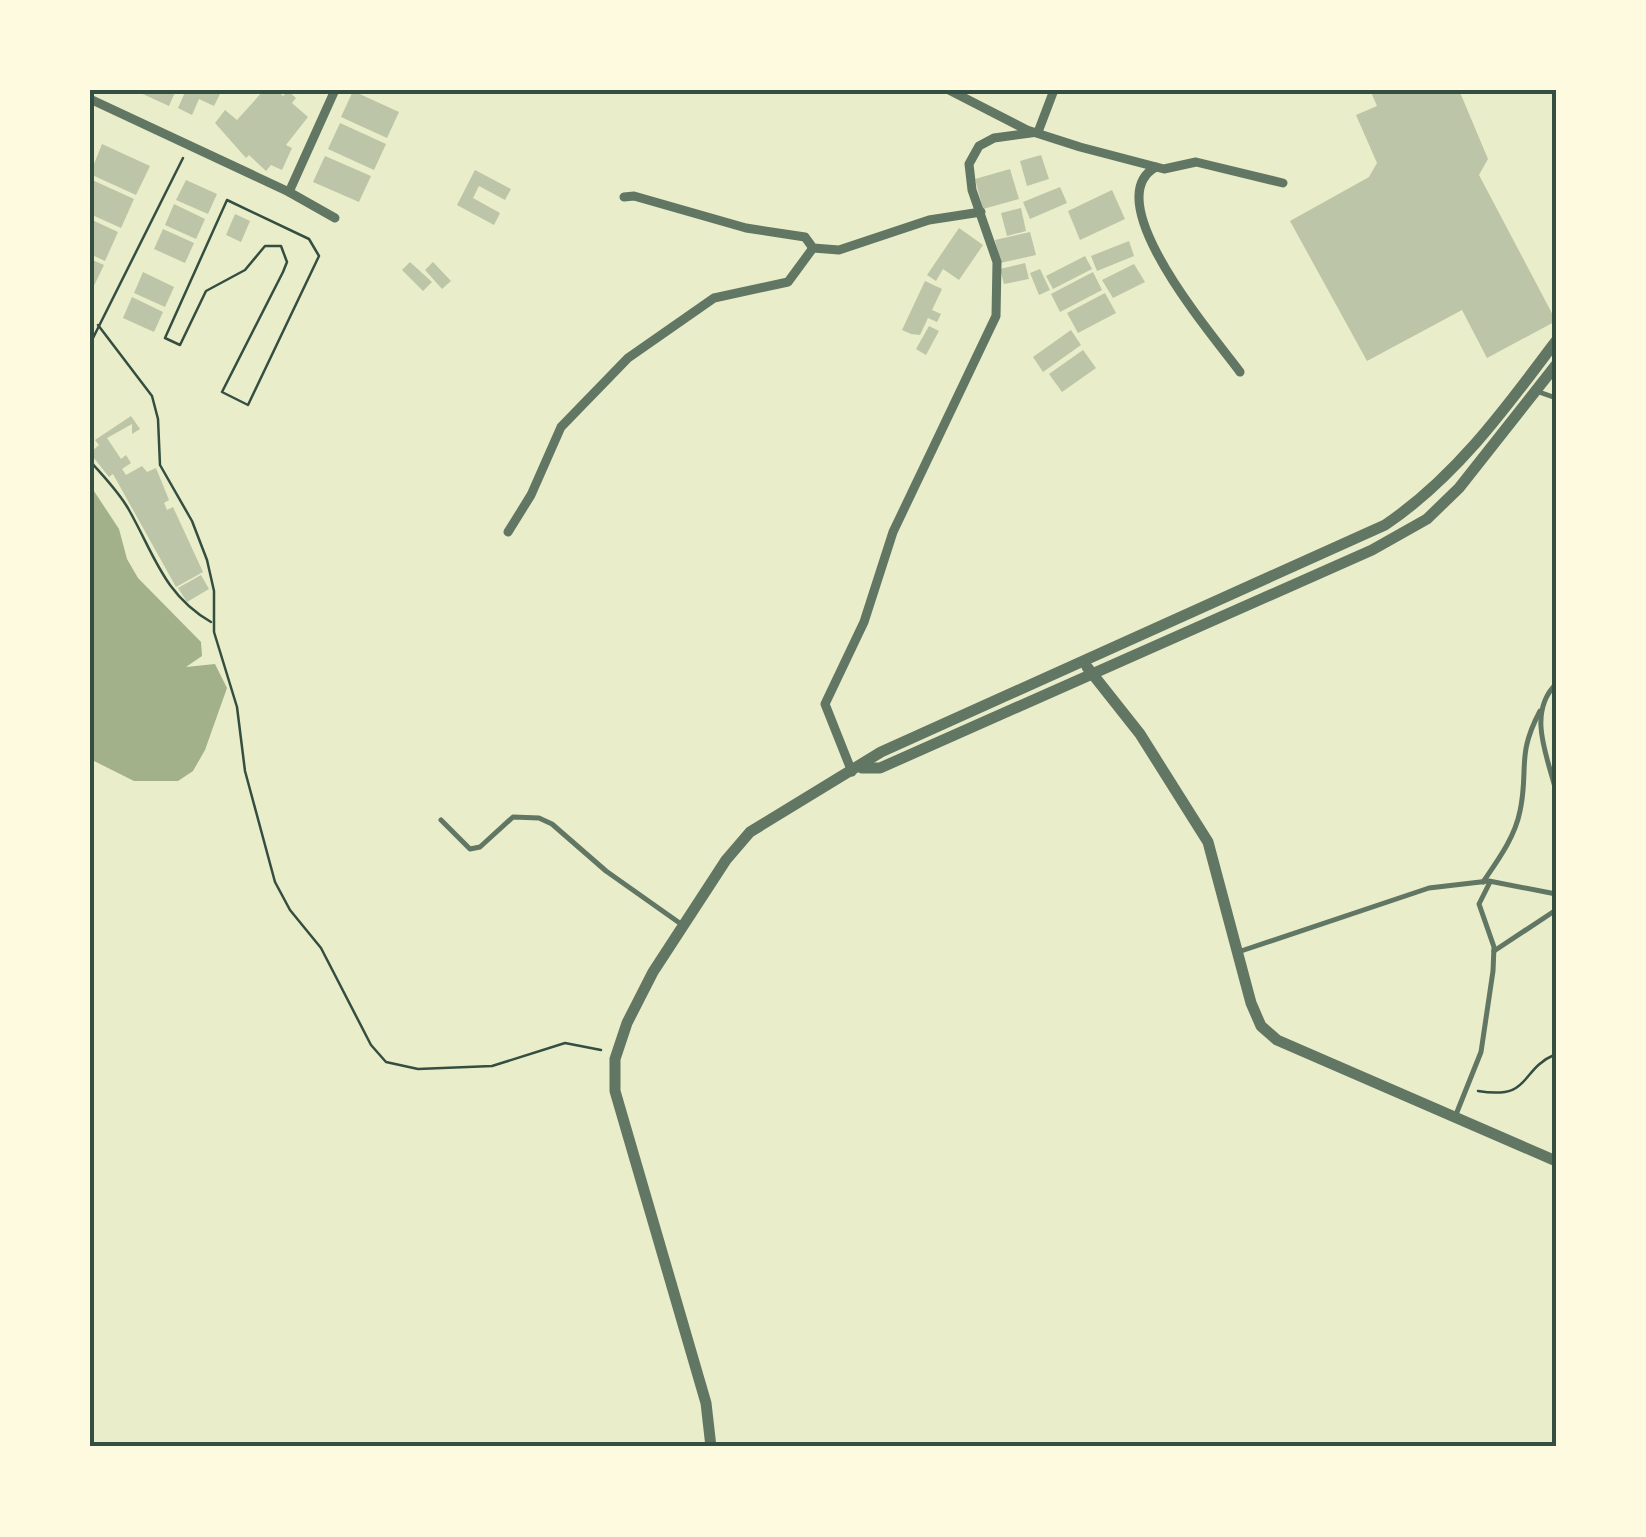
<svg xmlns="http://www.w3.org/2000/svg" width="1646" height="1537" viewBox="0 0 1646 1537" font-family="'Fira Sans',sans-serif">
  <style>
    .water { fill: #a3b18a }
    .building { fill: #bcc5a7 }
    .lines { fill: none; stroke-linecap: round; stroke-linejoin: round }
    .path { stroke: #344e41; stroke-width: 2.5 }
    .service { stroke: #617663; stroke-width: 5 }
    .minor { stroke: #617663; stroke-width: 9 }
    .tertiary { stroke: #617663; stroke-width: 11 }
    .neatline { fill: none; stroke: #344e41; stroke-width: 4 }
  </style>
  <rect width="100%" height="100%" fill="#e9edc9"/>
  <path class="water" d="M90,485L119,529L127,559L138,578L201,642L202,656L186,667L215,664L227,688L205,750L193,771L178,781H134L90,759Z"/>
  <g class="building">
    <path d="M134,90H176L169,106Z"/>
    <path d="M186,90H222L214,106L199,99L192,115L178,108Z"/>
    <path d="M264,90H277L283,96L288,91L296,98L292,103L308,117L286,145L292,148L282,170L271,165L266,171L249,155L246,158L215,123L225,110L237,120Z"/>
    <path d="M1370,90H1459L1488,159L1479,175L1556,321L1487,358L1462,310L1367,361L1290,221L1369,177L1377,163L1356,115L1377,106Z"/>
    <path d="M353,91L399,112L387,138L341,117Z"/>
    <path d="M340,123L386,144L374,170L328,149Z"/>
    <path d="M102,144L150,166L136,195L90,174Z"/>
    <path d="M1041,155L1049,179L1027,186L1020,161Z"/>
    <path d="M325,156L371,176L359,202L313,182Z"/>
    <path d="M1010,169L1019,199L983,209L975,179Z"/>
    <path d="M475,170L511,189L505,200L479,186L473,198L500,213L494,225L457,205Z"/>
    <path d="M90,179L134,199L121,228L90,214Z"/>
    <path d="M186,180L217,194L208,214L176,200Z"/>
    <path d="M1060,187L1067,203L1030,219L1023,202Z"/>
    <path d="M1112,190L1125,219L1080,240L1068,211Z"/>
    <path d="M174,204L205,219L196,239L165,225Z"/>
    <path d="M1021,208L1026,231L1007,236L1001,213Z"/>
    <path d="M235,214L250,221L241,242L226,235Z"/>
    <path d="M90,219L118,232L105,261L90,254Z"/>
    <path d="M959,228L983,245L959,280L943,269L936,281L927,275Z"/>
    <path d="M163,229L194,243L185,263L154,249Z"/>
    <path d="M1030,232L1036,255L1000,263L995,240Z"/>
    <path d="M1129,241L1134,256L1097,271L1091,256Z"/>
    <path d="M1085,256L1092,269L1053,289L1046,276Z"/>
    <path d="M90,259L104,265L90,294Z"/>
    <path d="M410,262L432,282L423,291L402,270Z"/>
    <path d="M433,262L451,281L442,289L425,270Z"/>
    <path d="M1025,263L1029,279L1004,284L1000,269Z"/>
    <path d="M1134,264L1145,282L1113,298L1102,280Z"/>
    <path d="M1040,269L1050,290L1039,295L1030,273Z"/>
    <path d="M143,272L174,287L165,307L134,293Z"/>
    <path d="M1093,272L1102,290L1060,312L1051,294Z"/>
    <path d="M925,281L942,289L932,310L941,314L937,322L928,318L920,335L911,334L902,330Z"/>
    <path d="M1105,293L1116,313L1078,333L1067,313Z"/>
    <path d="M132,297L163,312L154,332L123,318Z"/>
    <path d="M929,326L939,331L926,355L916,349Z"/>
    <path d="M1071,330L1081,345L1043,372L1033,357Z"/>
    <path d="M1083,350L1096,368L1062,392L1049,374Z"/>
    <path d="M131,416L140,429L132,434V424L107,438L121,459L126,455L131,463L122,469L126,475L142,466L147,472L156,468L169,500L164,503L167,510L173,507L203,572L176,587L113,474L109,477L90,453L99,445L95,440Z"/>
    <path d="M201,575L209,589L187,602L178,588Z"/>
  </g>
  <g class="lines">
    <g class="path">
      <path d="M227,200L309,239L319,256L248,405L222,392L283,272L287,262L281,246H265L245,270L206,291L180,345L165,338Z"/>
      <path d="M98,325L152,396L158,419L160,465L192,521L207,560L214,591V632L237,707L245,771L275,882L290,910L321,948L371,1045L386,1062L418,1069L492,1066L565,1043L601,1050"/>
      <path d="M90,344L183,158"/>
      <path d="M90,461C104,477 119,492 129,510C154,554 164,595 211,622"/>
      <path d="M1478,1091C1533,1100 1518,1070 1556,1054"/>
    </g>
    <g class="service">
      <path d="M1539,392L1556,398"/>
      <path d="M1556,684C1527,713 1547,755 1556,791"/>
      <path d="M441,820L470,849L480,847L513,817L539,818L552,824L606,871L681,924"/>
      <path d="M1483,882C1498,860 1515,837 1520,811C1529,769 1516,756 1540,711"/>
      <path d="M1241,951L1429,888L1489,881L1556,894"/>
      <path d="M1494,951L1556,910"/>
      <path d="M1455,1117L1481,1052L1493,971L1494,947L1479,904L1490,882"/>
    </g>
    <g class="minor">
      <path d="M949,90L1027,130L1080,147L1164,169L1196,162L1283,183"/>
      <path d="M90,99L289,192L335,90"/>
      <path d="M1156,167C1095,200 1216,339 1240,372"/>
      <path d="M289,192L335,218"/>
      <path d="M624,197L634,196L746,228L805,237L813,248L839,250L929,220L981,212"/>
      <path d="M508,532L531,495L561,427L628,358L714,298L788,282L813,248"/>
      <path d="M852,772L825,704L864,622L893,532L996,316L997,262L972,190L969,164L979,146L994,138L1038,132L1054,90"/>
    </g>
    <g class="tertiary">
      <path d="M1087,667L1140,734L1208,842L1251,1003L1261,1026L1277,1040L1556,1161"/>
      <path d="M862,768H880L1372,550L1427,519L1459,488L1556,365"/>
      <path d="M711,1447L706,1403L615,1091V1059L627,1023L653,972L726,860L750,832L881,752L1385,525C1455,478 1506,408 1556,341"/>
    </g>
  </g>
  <rect width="1646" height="1537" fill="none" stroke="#fefae0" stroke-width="185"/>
  <rect x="92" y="92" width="1462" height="1352" class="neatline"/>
</svg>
